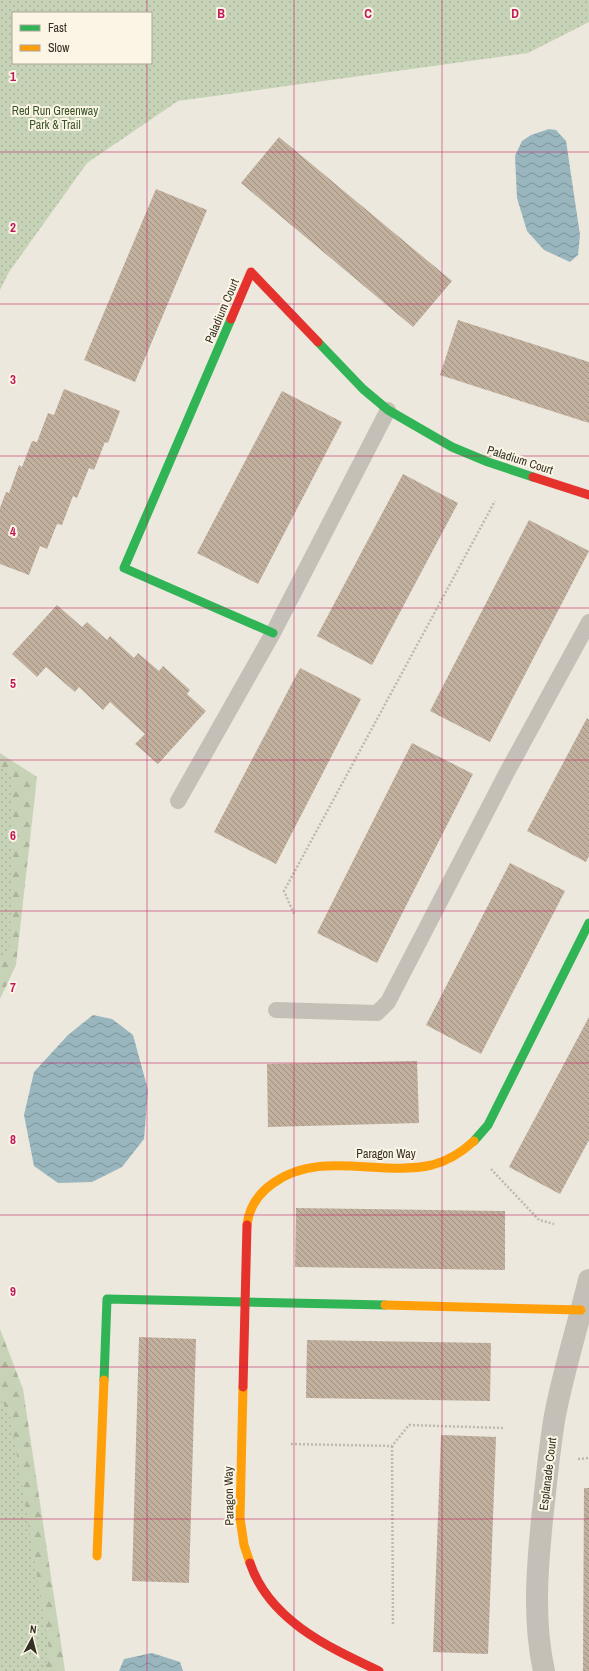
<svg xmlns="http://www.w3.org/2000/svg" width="589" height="1671" viewBox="0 0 589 1671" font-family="'Archivo Narrow',sans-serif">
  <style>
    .forest { fill: url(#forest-firs) }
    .park { fill: url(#park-dots); fill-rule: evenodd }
    .water { fill: url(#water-waves) }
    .building { fill: url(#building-back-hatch) }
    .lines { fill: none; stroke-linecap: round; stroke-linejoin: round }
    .path { stroke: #beb9af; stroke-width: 2.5; stroke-dasharray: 2 2; stroke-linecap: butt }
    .lane { stroke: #c5c0b7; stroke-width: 16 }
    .street { stroke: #c5c0b7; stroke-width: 22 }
    .fast { stroke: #30b455; stroke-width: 9 }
    .slow { stroke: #ff9f0a; stroke-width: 9 }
    .jam { stroke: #e5322d; stroke-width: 9 }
    .grid { fill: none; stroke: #c2185b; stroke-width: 1; stroke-opacity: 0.55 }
    .labels { text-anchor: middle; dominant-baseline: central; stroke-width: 4; stroke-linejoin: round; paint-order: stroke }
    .park-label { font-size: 12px; fill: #3a5428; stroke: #faf5e4 }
    .street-label { font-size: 12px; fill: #352e25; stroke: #faf5e4 }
    .grid-label { font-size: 13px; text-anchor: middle; font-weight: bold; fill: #c2185b; stroke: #faf5e4; stroke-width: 4; stroke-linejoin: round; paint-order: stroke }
  </style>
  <defs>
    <pattern id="forest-firs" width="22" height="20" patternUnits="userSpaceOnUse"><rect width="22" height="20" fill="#c7d3b6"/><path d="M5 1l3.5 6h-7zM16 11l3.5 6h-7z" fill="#acb59c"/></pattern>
    <pattern id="park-dots" width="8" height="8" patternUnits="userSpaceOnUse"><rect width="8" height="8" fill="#c7d3b6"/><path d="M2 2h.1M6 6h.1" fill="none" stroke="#acb59c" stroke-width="1.8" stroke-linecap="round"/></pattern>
    <pattern id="water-waves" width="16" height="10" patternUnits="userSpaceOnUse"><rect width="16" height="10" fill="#99b6be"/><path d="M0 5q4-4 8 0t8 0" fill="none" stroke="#7e949a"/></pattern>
    <pattern id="building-back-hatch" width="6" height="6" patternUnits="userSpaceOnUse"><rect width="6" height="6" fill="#c1b09e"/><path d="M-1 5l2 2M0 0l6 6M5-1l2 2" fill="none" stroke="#9e9081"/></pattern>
  </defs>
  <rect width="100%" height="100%" fill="#ece8dd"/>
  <g class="forest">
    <path d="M0,753L37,777L16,965L0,999Z"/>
    <path d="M0,1329L23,1389L65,1671H0Z"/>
  </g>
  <g class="park">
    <path d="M0,0H589V22L528,53L178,101L87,163L9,272L0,290ZM13,13H151V63H13Z"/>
    <path d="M0,766L13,777L10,947L0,960Z"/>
    <path d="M0,1397L11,1419L49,1649L45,1671H0Z"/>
  </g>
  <g class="water">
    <path d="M549,129L556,130L566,141L580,235L578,255L570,262L544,250L527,231L517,198L515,156L522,141L531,135Z"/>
    <path d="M93,1015L112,1019L133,1035L148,1090L144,1139L122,1167L92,1182L58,1183L34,1166L24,1115L34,1072L68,1035Z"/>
    <path d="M152,1653L180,1662L183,1671H119L124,1659Z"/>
  </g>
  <g class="building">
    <path d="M279,137L452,281L413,327L241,183Z"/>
    <path d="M156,189L207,210L135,382L84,360Z"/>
    <path d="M458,320L589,362V423L440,375Z"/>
    <path d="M64,389L120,411L108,443L105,442L94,470L89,468L77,498L73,496L62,525L57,524L47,549L40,546L29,575L0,564V508L6,492L9,493L19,465L22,467L32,441L37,442L48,413L54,415Z"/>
    <path d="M282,391L342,422L258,584L197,553Z"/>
    <path d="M403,474L458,503L372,665L317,636Z"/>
    <path d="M529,520L589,551L490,742L430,711Z"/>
    <path d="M57,605L82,627L87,622L107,640L110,636L134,658L138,653L159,671L163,666L190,690L187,694L206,711L158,764L135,744L145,734L110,702L103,710L79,687L75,692L46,667L37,677L12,654Z"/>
    <path d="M300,668L361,699L276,864L214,832Z"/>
    <path d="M587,718L589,720V856L586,862L527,831Z"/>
    <path d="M412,743L473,774L377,963L317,933Z"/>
    <path d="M510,863L565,891L481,1054L426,1025Z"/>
    <path d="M589,1017V1140L560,1194L509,1167Z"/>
    <path d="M417,1061L419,1123L268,1127L267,1064Z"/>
    <path d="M296,1208L505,1211V1270L295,1267Z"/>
    <path d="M139,1337L196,1339L189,1583L132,1581Z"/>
    <path d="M307,1340L491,1343L490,1401L306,1398Z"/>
    <path d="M441,1435L496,1437L488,1654L433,1652Z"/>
    <path d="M584,1488H589V1671H583Z"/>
  </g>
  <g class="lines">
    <g class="path">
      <path d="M294,914L284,891L495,501"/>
      <path d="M491,1169L539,1220L554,1224"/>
      <path d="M291,1444L392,1446L409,1425L503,1428"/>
      <path d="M392,1446L393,1626"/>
      <path d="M578,1459L589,1458"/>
    </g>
    <g class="lane">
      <path d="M178,801L273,633L388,410"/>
      <path d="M276,1010L377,1013L388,1002L506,774L589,622"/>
    </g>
    <path class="street" d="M544,1671C533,1621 537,1571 542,1520C546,1485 549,1450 555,1415C564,1369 578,1325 589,1280"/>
    <g class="fast">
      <path d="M231,319L124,568L273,633"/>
      <path d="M318,342L363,389L388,410L452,447L488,462L533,477"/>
      <path d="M474,1141L488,1125L589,923"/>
      <path d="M104,1380L107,1299L385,1305"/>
    </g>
    <g class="slow">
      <path d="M247,1225C249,1208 258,1194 272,1184C319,1149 379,1177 432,1165C448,1161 462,1152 474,1141"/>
      <path d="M385,1305L581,1310"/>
      <path d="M243,1387L240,1518L244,1545L250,1563"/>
      <path d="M97,1556L104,1380"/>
    </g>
    <g class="jam">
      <path d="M231,319L251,272L318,342"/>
      <path d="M533,477L589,495"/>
      <path d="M243,1387L247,1225"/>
      <path d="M250,1563C269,1620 328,1647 379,1671"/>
    </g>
  </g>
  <path class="grid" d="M147,0V13M294,0V1671M442,0V1671M147,63V1671M0,152H589M0,304H589M0,456H589M0,608H589M0,760H589M0,911H589M0,1063H589M0,1215H589M0,1367H589M0,1519H589"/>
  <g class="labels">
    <g class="park-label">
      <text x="55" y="111">Red Run Greenway<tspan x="55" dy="14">Park &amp; Trail</tspan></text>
    </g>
    <g class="street-label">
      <text transform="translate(222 311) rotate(-67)">Paladium Court</text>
      <text transform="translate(520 460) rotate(18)">Paladium Court</text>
      <text x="386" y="1154">Paragon Way</text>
      <text transform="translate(548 1474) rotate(-83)">Esplanade Court</text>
      <text transform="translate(229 1496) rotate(-91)">Paragon Way</text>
    </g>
  </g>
  <g class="grid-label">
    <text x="221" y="18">B</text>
    <text x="368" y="18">C</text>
    <text x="515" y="18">D</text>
    <text x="13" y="81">1</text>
    <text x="13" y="232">2</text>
    <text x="13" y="384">3</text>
    <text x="13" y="536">4</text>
    <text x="13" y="688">5</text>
    <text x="13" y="840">6</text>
    <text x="13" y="992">7</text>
    <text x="13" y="1144">8</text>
    <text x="13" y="1296">9</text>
  </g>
  <rect x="12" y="12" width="140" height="52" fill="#faf5e4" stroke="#aba598"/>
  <rect x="20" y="25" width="20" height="6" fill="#30b455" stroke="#aba598"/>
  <text x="48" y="32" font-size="12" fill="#352e25">Fast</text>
  <rect x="20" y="45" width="20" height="6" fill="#ff9f0a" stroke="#aba598"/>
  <text x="48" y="52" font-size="12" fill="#352e25">Slow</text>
  <g transform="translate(32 1639) rotate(7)" stroke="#faf5e4" stroke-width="3" paint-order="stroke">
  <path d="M0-3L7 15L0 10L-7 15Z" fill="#352e25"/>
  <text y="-6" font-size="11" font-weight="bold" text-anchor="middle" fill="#352e25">N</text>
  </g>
</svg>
